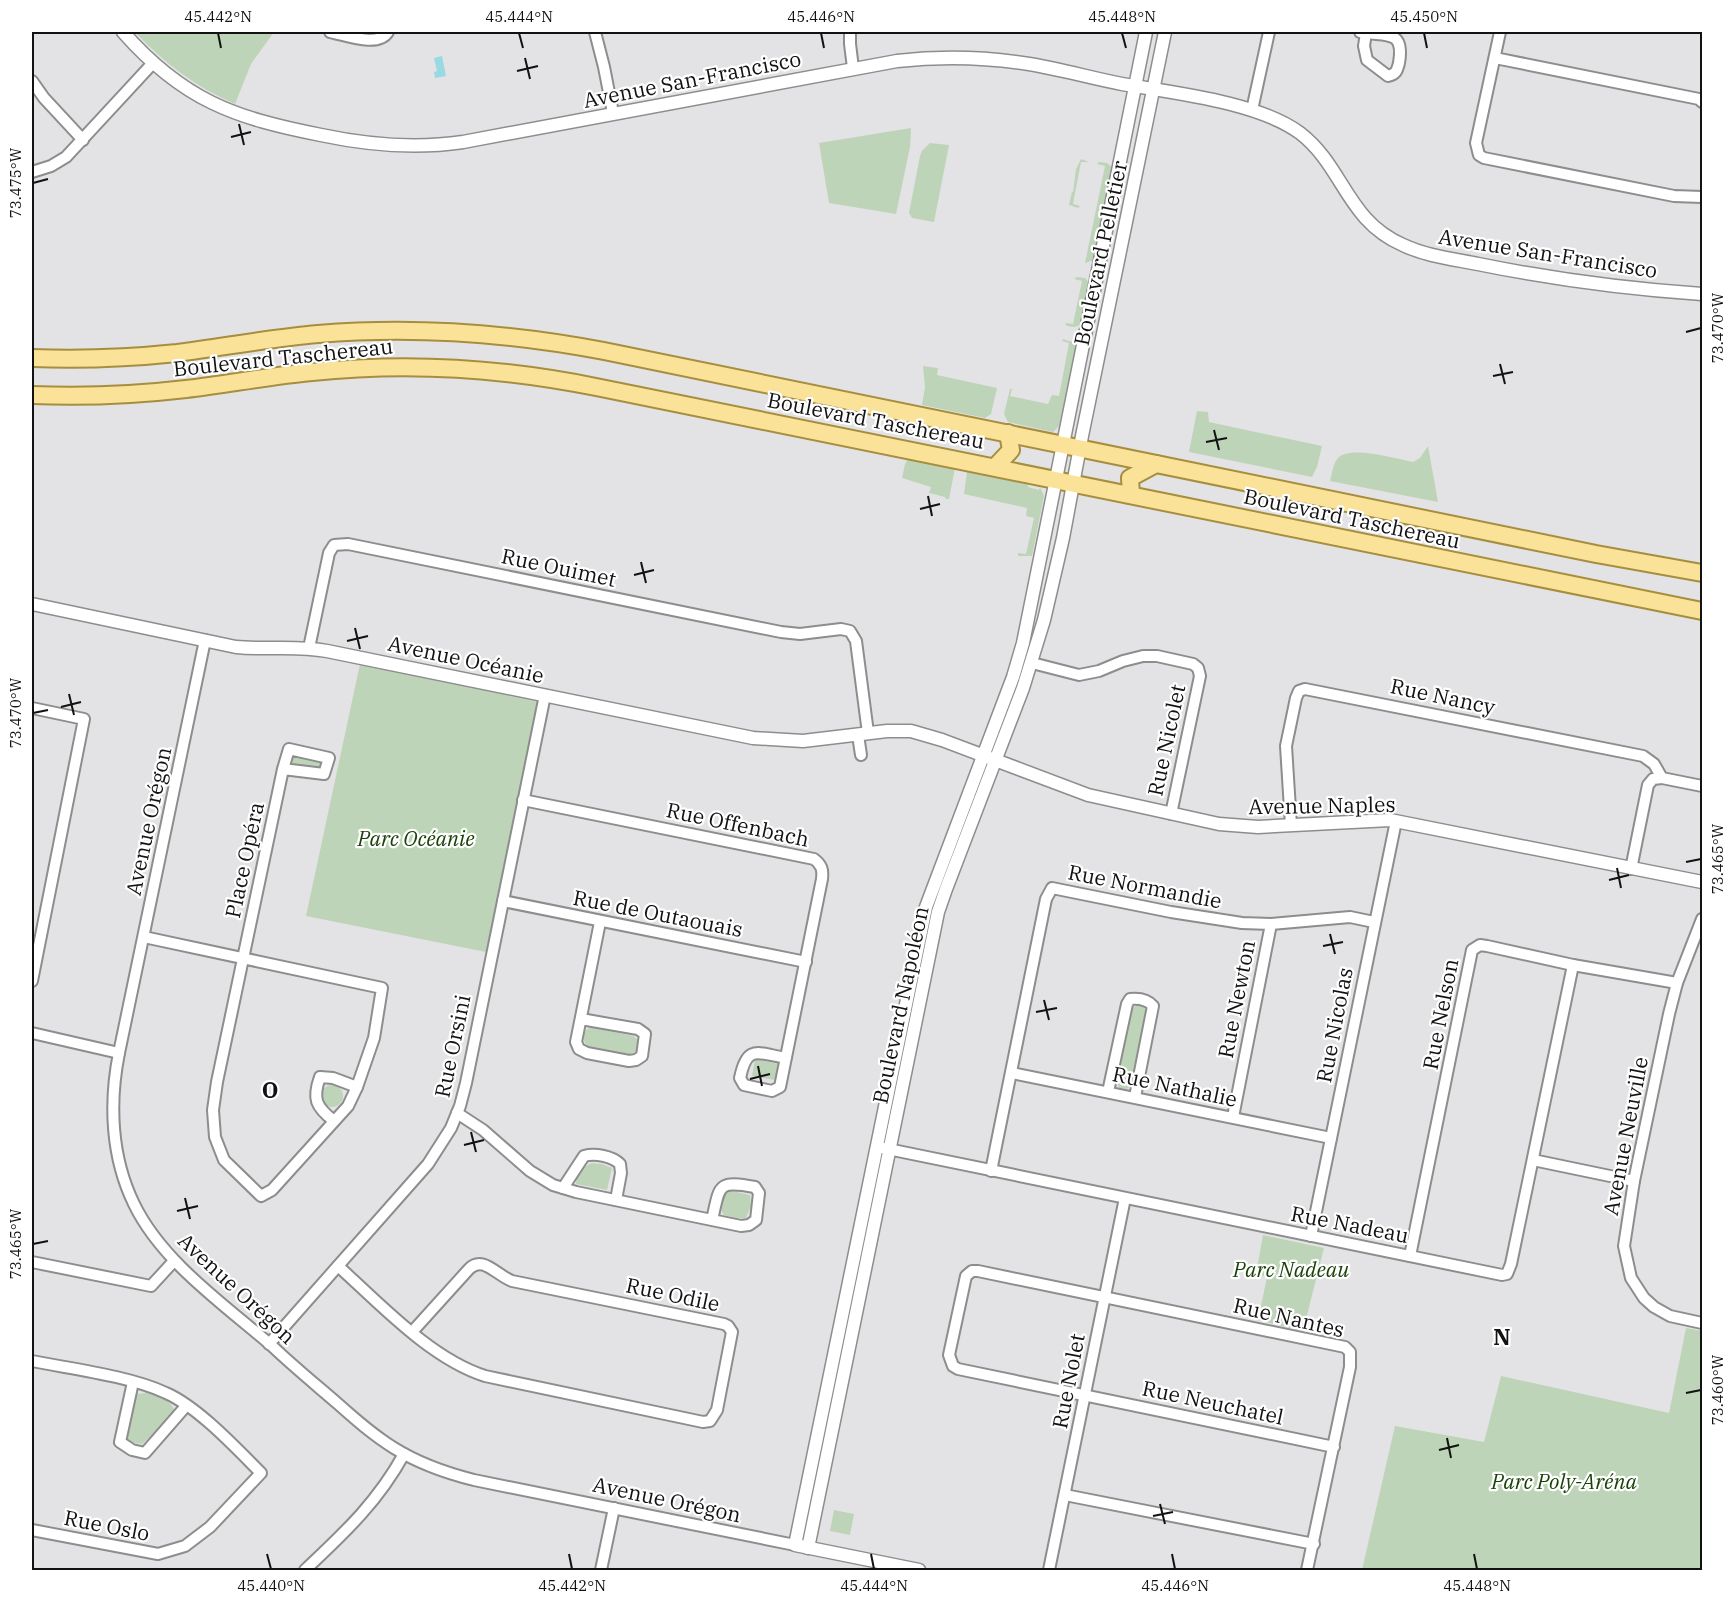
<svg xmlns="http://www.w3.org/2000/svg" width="1734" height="1602" viewBox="0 0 1734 1602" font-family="'IBM Plex Serif',serif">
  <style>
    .green { fill: #bed4b8 }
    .water { fill: #98d9e3 }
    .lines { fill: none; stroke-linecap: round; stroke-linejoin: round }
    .minor-casing { stroke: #8d8d8e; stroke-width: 14 }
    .tertiary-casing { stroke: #8d8d8e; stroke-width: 15 }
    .primary-casing { stroke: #a78e3e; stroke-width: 20 }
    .minor { stroke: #fff; stroke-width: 10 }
    .tertiary { stroke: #fff; stroke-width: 12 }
    .primary { stroke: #fae399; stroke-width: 16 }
    .ticks { fill: none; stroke: #121213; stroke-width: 2 }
    .labels { text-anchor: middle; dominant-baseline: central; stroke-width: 4.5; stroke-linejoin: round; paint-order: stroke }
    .street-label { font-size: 21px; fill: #121213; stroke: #fff }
    .park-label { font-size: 21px; font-style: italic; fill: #1a4208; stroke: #fff }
    .neighbourhood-label { font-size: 22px; font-weight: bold; fill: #121213; stroke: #fff }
    .neatline { fill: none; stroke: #121213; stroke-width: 2 }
    .ticks-label { font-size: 15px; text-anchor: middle; fill: #121213 }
  </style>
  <rect width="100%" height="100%" fill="#e3e3e5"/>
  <g class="green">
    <path d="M135,32H274L251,64L235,104C196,87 164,63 135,32Z"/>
    <path d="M911,128L910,147L896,214L829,203L819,143Z"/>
    <path d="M930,143L949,145L934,222L912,218L909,213L920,156L922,151Z"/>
    <path d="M1081,159L1089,162H1081L1073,204L1080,206L1078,208L1069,205L1072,192H1073L1076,169Z"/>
    <path d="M1099,162L1107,163L1113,168L1094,260L1085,263L1105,166L1097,164Z"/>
    <path d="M1077,277L1085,278L1089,283L1081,325L1074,327L1067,326L1065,323L1073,324L1082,281L1074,279Z"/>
    <path d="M1063,339L1072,342L1076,348L1059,426L1053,432L1008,422L1004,414L1010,389H1012L1010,396L1048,404L1052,395L1059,396L1069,343L1062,341Z"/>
    <path d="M923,366L938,368L937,375L997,388L991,414L985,418L922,405L925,387Z"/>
    <path d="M1197,411L1208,412L1209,422L1322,446L1317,467L1312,477L1189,452Z"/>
    <path d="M1428,446L1438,502L1330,481C1332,474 1333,463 1338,458C1350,445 1397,459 1413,462L1420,458Z"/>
    <path d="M909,458L955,468L949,499H946L945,497L929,493L931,487L902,478L905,464Z"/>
    <path d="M969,471L1028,483V487L1039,490L1040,487L1044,496L1032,556H1018V553L1026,554L1034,518L1026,516L1027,508L964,494L967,472Z"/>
    <path d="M360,664L538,702L486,952L306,916Z"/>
    <path d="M295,756L321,760L323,765L320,769L293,765L290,761Z"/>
    <path d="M1136,1005H1141L1147,1011L1133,1084L1127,1089L1119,1088L1116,1079L1131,1010Z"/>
    <path d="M591,1027L633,1036L638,1040V1047L635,1052L629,1054L590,1048L585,1043L583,1037L586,1030Z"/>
    <path d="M755,1059L779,1064L775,1080L752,1076Z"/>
    <circle cx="332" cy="1096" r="11"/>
    <path d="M592,1163L602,1164L612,1168L607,1190L576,1184C576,1173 583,1167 592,1163Z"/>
    <path d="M728,1190L750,1195L751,1206L746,1218H736L724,1215L721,1210L725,1195Z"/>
    <path d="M1263,1235L1324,1248L1303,1331L1258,1320L1267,1277L1256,1274Z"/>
    <path d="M1686,1328L1702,1331V1570H1362L1395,1426L1484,1442L1501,1376L1669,1413Z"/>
    <path d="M146,1393C158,1396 170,1399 175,1411L172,1417L142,1444L129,1442L127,1437L136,1394Z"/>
    <path d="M834,1510L854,1514L850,1535L830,1531Z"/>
  </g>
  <path class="water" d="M442,56L446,76L435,78L434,72L437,71L434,58Z"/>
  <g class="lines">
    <g class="minor-casing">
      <g id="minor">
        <path d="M330,32C346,35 378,48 388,32"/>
        <path d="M595,32L604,67L613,113"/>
        <path d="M850,32V44L853,68"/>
        <path d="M1360,32C1385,37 1405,28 1399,63C1397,71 1396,74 1388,76L1367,60L1364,46L1366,33"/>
        <path d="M1500,32L1476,143L1479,155L1484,158L1674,196L1702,197"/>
        <path d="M1495,58L1699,99L1702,102"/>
        <path d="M32,81L44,98L83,140"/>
        <path d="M1252,110L1269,32"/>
        <path d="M32,172L51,166L66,157L153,63"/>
        <path d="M205,640L119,1053C109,1103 111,1157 134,1204C162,1262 225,1305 272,1346C293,1366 315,1384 337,1403C355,1419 373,1435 394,1448C418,1463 446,1473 474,1480L795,1545"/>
        <path d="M309,648L329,553L334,545L348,544L781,632L800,634L841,629L850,631L856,641L868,733"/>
        <path d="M1032,663L1079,675L1099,671L1123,661L1143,656H1157L1193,664L1198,668L1200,676L1171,814"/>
        <path d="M32,708L84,719L32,981"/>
        <path d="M858,735L861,755"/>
        <path d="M523,800L814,859C822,865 823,870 822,879L780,1087L772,1091L744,1085L740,1078C747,1044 757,1053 786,1058"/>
        <path d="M1291,825L1286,746L1296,698L1299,691L1305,689L1643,756L1654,764L1662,778L1702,786"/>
        <path d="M1631,869L1648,785L1653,779L1662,778"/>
        <path d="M503,901L806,962"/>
        <path d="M1702,919L1677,983L1669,1014L1634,1181L1624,1246L1631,1278L1644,1298L1654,1307L1670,1316L1702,1323"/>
        <path d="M144,937L382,988L374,1038L357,1087L348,1106L272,1190L261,1196L224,1160L215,1137L213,1110L217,1082L283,769L289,749L329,758L324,774L283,769"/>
        <path d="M581,1019L638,1029L645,1034L642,1056L636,1060L629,1061L587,1053L579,1049L576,1042L600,922"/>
        <path d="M32,1033L119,1053"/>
        <path d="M1012,1073L1331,1138"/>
        <path d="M1108,1092L1127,1004L1130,999C1139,998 1147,999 1153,1006L1135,1097"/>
        <path d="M457,1113L483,1130L530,1171L553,1185L576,1192L741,1226L749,1225L756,1220L759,1193L755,1187C717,1180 720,1185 712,1220"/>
        <path d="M1233,1117L1271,924"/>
        <path d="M334,1121C316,1107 312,1099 320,1077L333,1078L357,1087"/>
        <path d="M883,1148L1502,1275L1507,1274L1511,1264L1573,965"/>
        <path d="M1533,1160L1634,1181"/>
        <path d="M991,1171L1046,899L1052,888L1171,912L1242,923L1271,924L1350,917L1374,922"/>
        <path d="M563,1188L584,1156C595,1153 612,1156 620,1164L621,1173L616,1200"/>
        <path d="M1311,1236L1396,821"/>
        <path d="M1410,1256L1472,950L1480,945L1487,946L1573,965L1677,983"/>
        <path d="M32,1262L151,1286L174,1261"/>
        <path d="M338,1266C380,1304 431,1359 485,1376L703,1422L710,1421L717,1410L732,1332L728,1326L724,1324L512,1281C496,1275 483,1255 469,1269L412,1332"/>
        <path d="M269,1344L428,1164L451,1128L460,1106L466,1083L545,695"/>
        <path d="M32,1361C72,1369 130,1376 166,1393C198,1407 236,1448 261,1473L210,1527L185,1546L158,1554L32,1530"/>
        <path d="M133,1382L120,1442L132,1450L145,1453L186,1406"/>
        <path d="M1065,1495L1314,1544"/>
        <path d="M305,1570C344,1533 377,1503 404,1454"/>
        <path d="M601,1570L614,1508"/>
        <path d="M1049,1570L1125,1198"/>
        <path d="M1307,1570L1350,1367V1352L1345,1347L978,1271H972L966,1276L949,1355L953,1366L958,1369L1334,1447"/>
      </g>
    </g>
    <g class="tertiary-casing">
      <g id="tertiary">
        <path d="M123,32C183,100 234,118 321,135C368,145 415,149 463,142L897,61C941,56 985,57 1029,64C1060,69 1091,78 1122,84C1174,93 1258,102 1300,133C1344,167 1346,220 1403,245C1426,256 1453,259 1478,264C1552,279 1627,289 1702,294"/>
        <path d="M32,604L236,647C266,650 296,645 327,651L753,738L803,741L887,731H911L942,740L1088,795L1219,824L1258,827L1390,820L1702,882"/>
        <path d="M808,1548L938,912L946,889L1023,688L1044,620L1063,538L1082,436L1165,32"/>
        <path d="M919,1570L795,1545L926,907L1013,677L1023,643L1146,32"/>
      </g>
    </g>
    <g class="primary-casing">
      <g id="primary">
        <path d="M32,358C80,360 129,358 177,353C224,347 271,338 318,334C414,326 509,333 604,351L1596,554L1702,573"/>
        <path d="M32,395C83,397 135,395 186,389C228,384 269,376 312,372C407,362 502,368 596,387L1702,611"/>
        <path d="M995,467L1011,450L1008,433"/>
        <path d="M1131,495L1130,478L1156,464"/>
      </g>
    </g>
    <use href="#minor" class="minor"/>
    <use href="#tertiary" class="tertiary"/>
    <use href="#primary" class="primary"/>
  </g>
  <path class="ticks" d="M218,33L221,48M519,33L523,48M821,33L824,48M1122,33L1126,48M1424,33L1427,48M525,58L530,79M517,71L538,66M239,124L244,145M231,137L251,132M33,183L48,179M1686,332L1701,328M1500,364L1505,384M1493,376L1513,372M1214,430L1219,450M1206,442L1227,438M928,496L932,516M920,509L940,504M641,562L646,583M634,575L654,570M355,628L360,649M347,641L368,636M69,694L74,715M61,707L81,702M33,713L48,710M1686,862L1701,859M1617,868L1621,888M1609,880L1629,875M1330,934L1335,954M1323,946L1343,942M1044,1000L1049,1020M1036,1012L1057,1008M758,1066L762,1086M750,1079L770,1074M471,1132L476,1152M464,1145L484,1140M185,1198L190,1219M177,1211L198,1206M33,1244L48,1241M1686,1393L1701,1390M1447,1438L1451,1458M1439,1450L1459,1445M1160,1504L1165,1524M1153,1516L1173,1512M267,1554L271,1569M569,1554L572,1569M871,1554L874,1569M1172,1554L1175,1569M1474,1554L1477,1569"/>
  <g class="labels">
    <g class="street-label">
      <text transform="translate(692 79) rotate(-11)">Avenue San-Francisco</text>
      <text transform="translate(1100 253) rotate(-78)">Boulevard Pelletier</text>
      <text transform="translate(1548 253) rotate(9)">Avenue San-Francisco</text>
      <text transform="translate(283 357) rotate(-6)">Boulevard Taschereau</text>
      <text transform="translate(876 420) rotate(11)">Boulevard Taschereau</text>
      <text transform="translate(1352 518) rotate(12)">Boulevard Taschereau</text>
      <text transform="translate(559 567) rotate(12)">Rue Ouimet</text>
      <text transform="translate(466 659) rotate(12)">Avenue Océanie</text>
      <text transform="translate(1443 696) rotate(12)">Rue Nancy</text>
      <text transform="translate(1166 740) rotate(-78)">Rue Nicolet</text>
      <text transform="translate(1322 805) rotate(-1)">Avenue Naples</text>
      <text transform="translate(148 821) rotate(-78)">Avenue Orégon</text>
      <text transform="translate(738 824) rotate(12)">Rue Offenbach</text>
      <text transform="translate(244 860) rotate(-78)">Place Opéra</text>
      <text transform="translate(1145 886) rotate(11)">Rue Normandie</text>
      <text transform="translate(658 913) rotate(11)">Rue de Outaouais</text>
      <text transform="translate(1236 999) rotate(-79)">Rue Newton</text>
      <text transform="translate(900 1005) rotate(-78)">Boulevard Napoléon</text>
      <text transform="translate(1440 1014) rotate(-79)">Rue Nelson</text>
      <text transform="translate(1334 1025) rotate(-79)">Rue Nicolas</text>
      <text transform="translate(452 1046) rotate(-78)">Rue Orsini</text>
      <text transform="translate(1175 1086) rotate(12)">Rue Nathalie</text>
      <text transform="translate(1625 1136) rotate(-79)">Avenue Neuville</text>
      <text transform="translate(1350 1224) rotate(11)">Rue Nadeau</text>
      <text transform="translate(237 1288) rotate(43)">Avenue Orégon</text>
      <text transform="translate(673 1294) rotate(12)">Rue Odile</text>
      <text transform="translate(1289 1317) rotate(13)">Rue Nantes</text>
      <text transform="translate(1068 1381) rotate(-79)">Rue Nolet</text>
      <text transform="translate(1213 1402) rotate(12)">Rue Neuchatel</text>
      <text transform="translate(667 1499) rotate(12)">Avenue Orégon</text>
      <text transform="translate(107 1525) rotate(11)">Rue Oslo</text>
    </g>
    <g class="park-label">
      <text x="416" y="838">Parc Océanie</text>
      <text x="1291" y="1269">Parc Nadeau</text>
      <text x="1564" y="1481">Parc Poly-Aréna</text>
    </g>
    <g class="neighbourhood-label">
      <text x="270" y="1089">O</text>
      <text x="1502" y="1336">N</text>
    </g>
  </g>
  <rect width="1734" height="1602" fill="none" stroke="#ffffff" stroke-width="66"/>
  <rect x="33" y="33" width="1668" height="1536" class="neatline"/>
  <g class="ticks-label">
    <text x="218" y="22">45.442°N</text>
    <text x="519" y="22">45.444°N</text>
    <text x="821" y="22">45.446°N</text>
    <text x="1122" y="22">45.448°N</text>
    <text x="1424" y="22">45.450°N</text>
    <text transform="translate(16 183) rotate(-90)" y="5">73.475°W</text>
    <text transform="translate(1718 328) rotate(-90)" y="5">73.470°W</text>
    <text transform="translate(16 713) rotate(-90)" y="5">73.470°W</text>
    <text transform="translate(1718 859) rotate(-90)" y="5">73.465°W</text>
    <text transform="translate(16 1244) rotate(-90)" y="5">73.465°W</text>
    <text transform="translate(1718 1390) rotate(-90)" y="5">73.460°W</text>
    <text x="271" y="1591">45.440°N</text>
    <text x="572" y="1591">45.442°N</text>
    <text x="874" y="1591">45.444°N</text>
    <text x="1175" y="1591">45.446°N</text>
    <text x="1477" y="1591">45.448°N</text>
  </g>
</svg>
